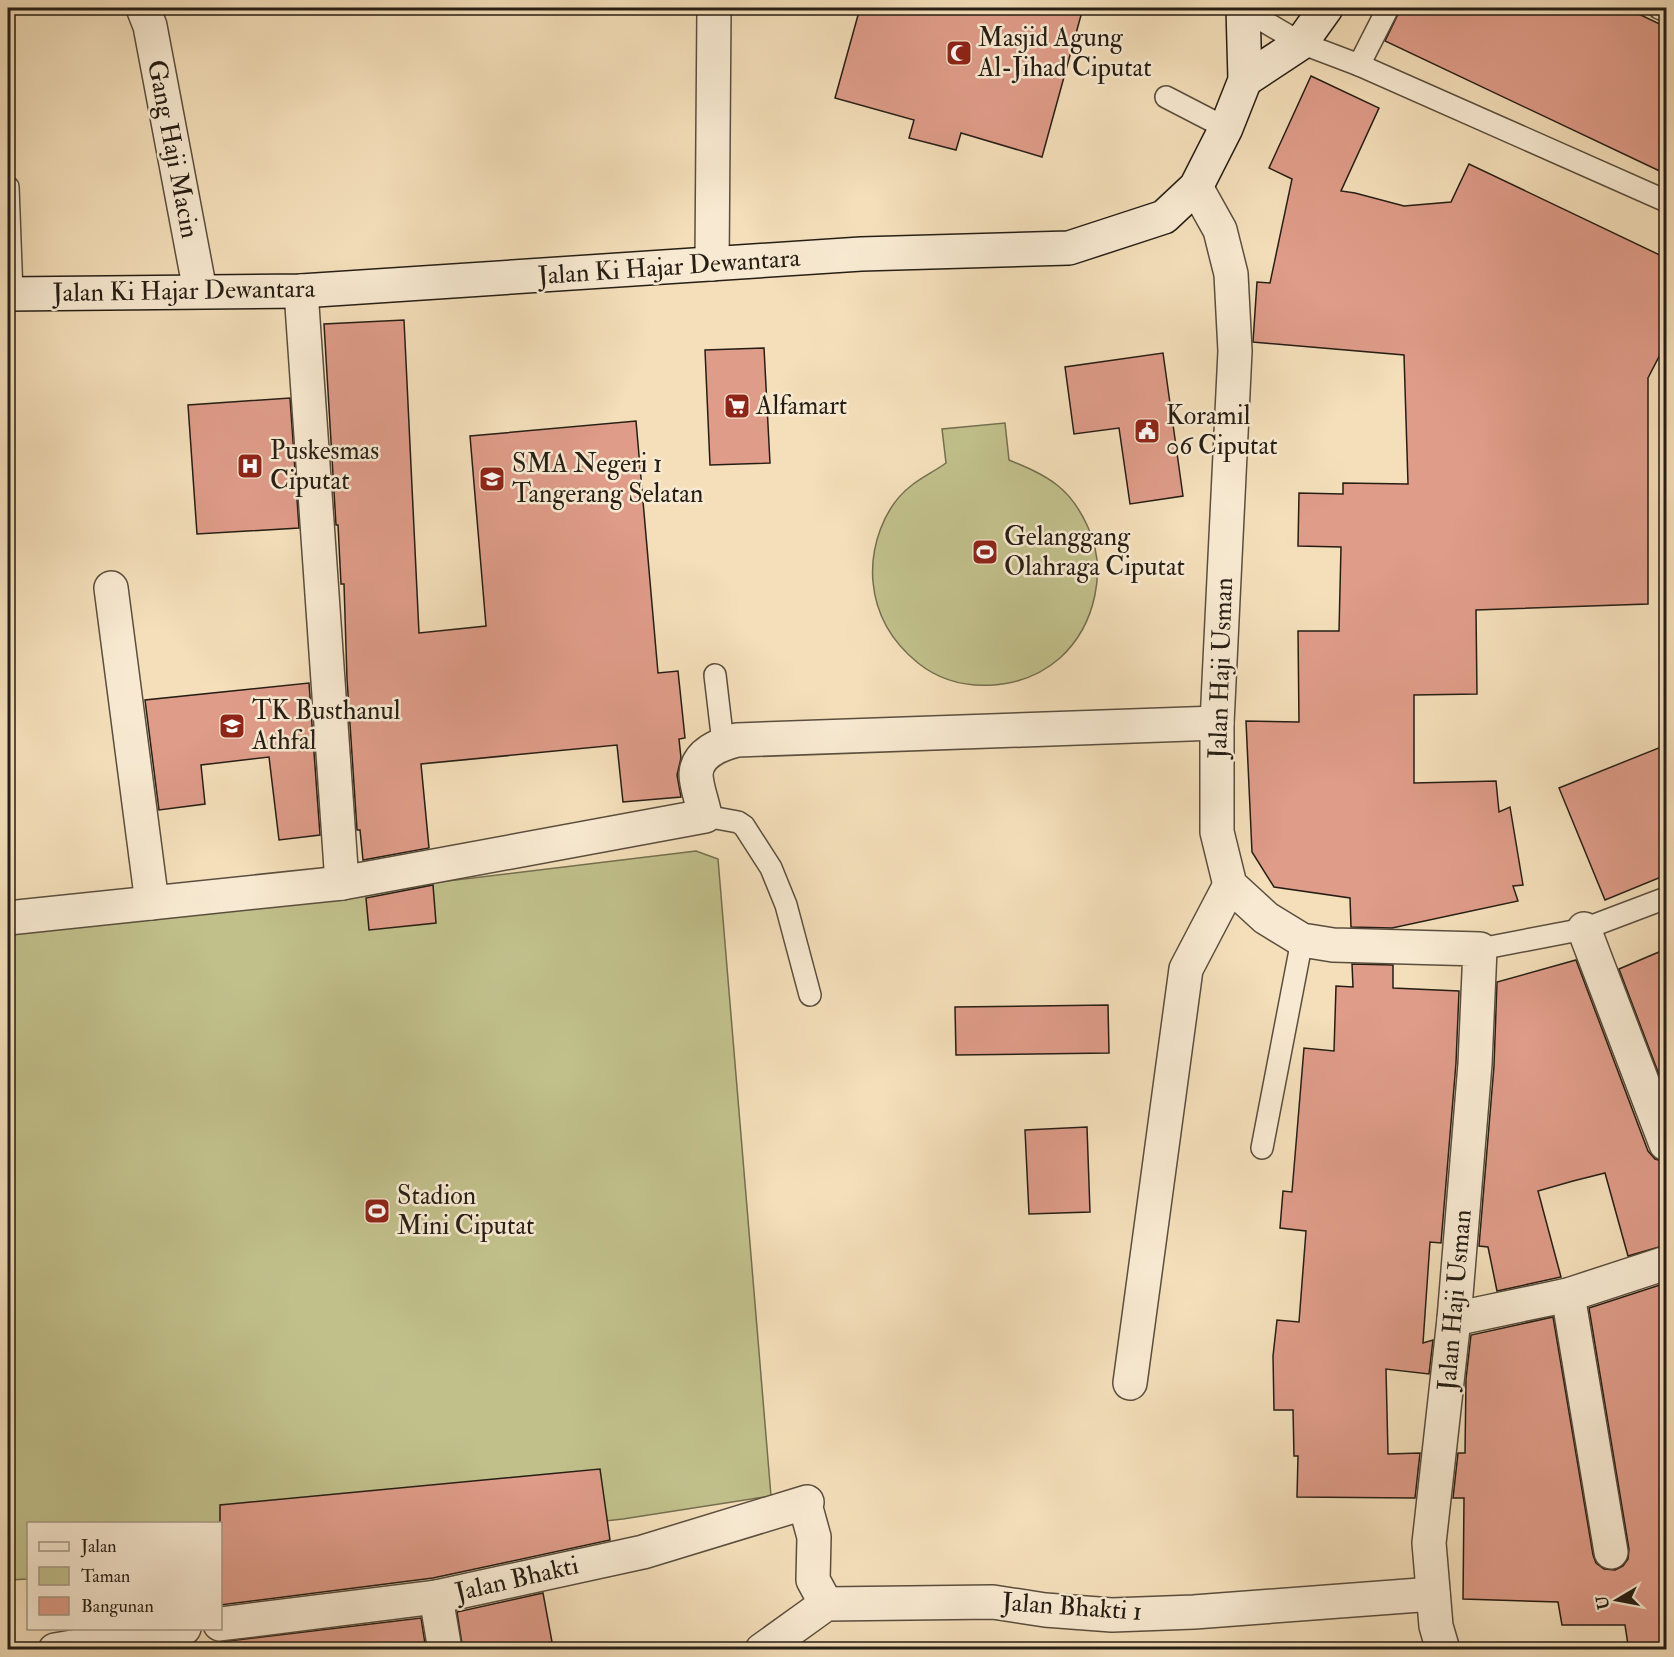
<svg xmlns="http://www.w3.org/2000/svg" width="1674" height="1657" viewBox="0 0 1674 1657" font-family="'IM FELL Double Pica',serif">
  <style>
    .green { fill: #c1c08b; stroke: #746f50; stroke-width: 1.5 }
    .building { fill: #df9c89; stroke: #261e15; stroke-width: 1.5 }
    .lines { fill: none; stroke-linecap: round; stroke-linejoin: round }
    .service-casing { stroke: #5a4e3e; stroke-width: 24 }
    .minor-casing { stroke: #5a4e3e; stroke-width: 36 }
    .secondary-casing { stroke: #261e15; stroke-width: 36 }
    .service { stroke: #f8ead2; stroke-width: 21 }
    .minor { stroke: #f8ead2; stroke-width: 33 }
    .secondary { stroke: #f8ead2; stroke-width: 33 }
    .labels { text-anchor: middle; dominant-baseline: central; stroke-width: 5; stroke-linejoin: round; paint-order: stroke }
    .poi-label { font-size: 26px; fill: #261e15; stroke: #f8ead2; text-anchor: start }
    .street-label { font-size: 26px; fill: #261e15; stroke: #f8ead2 }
  </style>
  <rect width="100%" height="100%" fill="#f4dfba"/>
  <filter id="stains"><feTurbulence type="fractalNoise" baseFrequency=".00333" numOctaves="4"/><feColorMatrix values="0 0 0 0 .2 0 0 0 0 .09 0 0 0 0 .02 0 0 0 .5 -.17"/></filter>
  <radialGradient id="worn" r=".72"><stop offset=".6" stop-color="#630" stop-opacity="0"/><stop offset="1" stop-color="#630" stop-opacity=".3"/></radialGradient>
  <g class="green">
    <path d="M1005,423L1009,460C1026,467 1043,474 1057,485C1070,495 1080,510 1087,525C1108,568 1096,625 1060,658C1021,692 958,695 918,663C892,642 876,615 873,582C870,548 883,507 912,485C922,477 935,471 946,463L942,429Z"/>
    <path d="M696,851L718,859L771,1496L623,1519L288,1556L220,1524H28V1579L8,1580V927L339,894Z"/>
  </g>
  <g class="building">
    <path d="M860,8H1083L1042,157L961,133L956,150L909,138L914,120L835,98Z"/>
    <path d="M1401,8H1626L1666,27V174L1385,41Z"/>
    <path d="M1311,76L1379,108L1341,191L1355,193L1404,206L1451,202L1469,164L1666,258V343L1648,378V604L1476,610L1477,694L1414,695V783L1496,781L1499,812L1510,807L1523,885L1513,886L1518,901L1392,928L1351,927L1350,898L1274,887L1252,852L1246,721L1299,722L1298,631H1339L1341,547L1298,546L1299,493L1343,494V483L1408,484L1404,355L1253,342L1257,282L1270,283L1292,179L1269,168Z"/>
    <path d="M404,320L419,633L486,626L470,436L636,421L658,673L678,671L685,738L679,739L681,758L677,775L681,797L623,802L617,745L421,764L429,848L363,860L360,830H357L347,679L344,584H341L338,525H336L324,324Z"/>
    <path d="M764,348L770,463L710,465L705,350Z"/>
    <path d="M1163,353L1183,496L1130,504L1119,428L1074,434L1065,367Z"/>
    <path d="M290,398L299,528L197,534L188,405Z"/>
    <path d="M309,683L320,835L279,840L269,757L201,765L205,804L159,810L145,700Z"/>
    <path d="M1666,745V875L1605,900L1559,788Z"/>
    <path d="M433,885L436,923L369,930L366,898Z"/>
    <path d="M1666,949V1093L1619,969Z"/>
    <path d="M1576,960L1648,1151L1655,1159L1666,1162V1245L1628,1256L1605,1173L1573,1181L1538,1191L1561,1277L1497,1291L1488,1247L1479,1246L1494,1066L1497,982Z"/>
    <path d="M1352,964L1393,965V988L1459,991L1456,1063L1441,1243L1430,1242L1423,1343L1433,1340L1429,1374L1386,1369L1388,1454L1420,1453L1415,1498L1297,1497L1298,1456H1294L1293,1410H1274L1273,1356L1277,1320L1299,1322L1306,1231L1280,1228L1283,1191L1292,1192L1304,1048L1334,1051L1336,986L1353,987Z"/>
    <path d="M1108,1005L1109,1053L956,1055L955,1007Z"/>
    <path d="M1087,1127L1090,1212L1029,1214L1025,1130Z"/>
    <path d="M1666,1283V1650L1628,1645L1625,1625H1562L1558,1602L1463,1599L1464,1498H1453L1458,1453H1465L1466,1379L1471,1335L1553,1317L1593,1555L1596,1563L1604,1569L1615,1570L1623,1566L1628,1559L1629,1549L1589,1308Z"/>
    <path d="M600,1469L610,1540L433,1578L220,1605V1505Z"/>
    <path d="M543,1593L552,1642L511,1650H463L457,1612Z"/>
    <path d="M421,1618L426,1650H220V1642Z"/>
  </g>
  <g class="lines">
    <g class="service-casing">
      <g id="service">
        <path d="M1659,8L1666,11"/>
        <path d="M1243,9L1301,43L1359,65L1666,201"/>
        <path d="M1359,65L1388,8"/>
        <path d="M1166,97L1226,128"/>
        <path d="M8,187L12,294"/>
        <path d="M715,675L723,743"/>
        <path d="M705,816L738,822L744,826L771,868L786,905L810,995"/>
        <path d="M1480,949L1584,929L1666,898"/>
        <path d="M1262,1148L1302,940"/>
      </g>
    </g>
    <g class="minor-casing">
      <g id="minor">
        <path d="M143,8L150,26L200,291"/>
        <path d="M1196,187L1220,230L1231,274L1235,351L1217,723V832L1230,885L1266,918L1302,940L1333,945L1480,949L1475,1064L1454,1319L1429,1543L1436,1626L1443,1650"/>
        <path d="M712,264L714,8"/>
        <path d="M301,291L342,883"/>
        <path d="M111,588L152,903"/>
        <path d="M8,918L342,883L705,816C703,803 696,787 696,774C697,753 721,744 737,740L1217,723"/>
        <path d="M1584,929L1666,1144"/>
        <path d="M1568,1295L1611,1552"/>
        <path d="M1454,1319L1568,1295L1666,1263"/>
        <path d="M1130,1383L1186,969L1230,885"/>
        <path d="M436,1597L445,1650"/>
        <path d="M220,1624L436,1597L643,1552L807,1502L806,1508L814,1537L813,1580L826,1604"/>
        <path d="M55,1650L184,1628"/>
        <path d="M762,1650L826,1604L993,1602L1045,1610L1112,1615L1194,1612L1433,1594"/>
      </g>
    </g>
    <g class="secondary-casing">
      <g id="secondary">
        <path d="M1245,80L1301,43L1326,8"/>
        <path d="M8,294L301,291L861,254L1069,248L1164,217L1196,187L1226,128L1245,80L1243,8"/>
      </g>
    </g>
    <use href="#service" class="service"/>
    <use href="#minor" class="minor"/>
    <use href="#secondary" class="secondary"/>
  </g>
  <defs>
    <g id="mosque-square" transform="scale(1.35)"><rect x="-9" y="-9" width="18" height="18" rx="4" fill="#8f2418" stroke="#f8ead2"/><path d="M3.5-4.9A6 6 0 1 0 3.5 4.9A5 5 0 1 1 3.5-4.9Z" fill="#fff"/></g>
    <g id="supermarket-square" transform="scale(1.35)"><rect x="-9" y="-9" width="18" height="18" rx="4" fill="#8f2418" stroke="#f8ead2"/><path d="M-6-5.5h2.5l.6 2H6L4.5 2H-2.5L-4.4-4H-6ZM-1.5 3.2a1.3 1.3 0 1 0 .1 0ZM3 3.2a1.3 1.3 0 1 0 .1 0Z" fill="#fff"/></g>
    <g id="civic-square" transform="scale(1.35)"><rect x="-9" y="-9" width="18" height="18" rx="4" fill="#8f2418" stroke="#f8ead2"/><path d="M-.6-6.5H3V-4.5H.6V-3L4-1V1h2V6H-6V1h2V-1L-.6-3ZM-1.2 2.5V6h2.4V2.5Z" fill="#fff"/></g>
    <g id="hospital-square" transform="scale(1.35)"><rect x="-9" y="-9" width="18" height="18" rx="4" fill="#8f2418" stroke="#f8ead2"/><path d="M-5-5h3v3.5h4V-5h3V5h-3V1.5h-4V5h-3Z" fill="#fff"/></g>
    <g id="school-square" transform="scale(1.35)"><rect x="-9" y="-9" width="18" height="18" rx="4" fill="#8f2418" stroke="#f8ead2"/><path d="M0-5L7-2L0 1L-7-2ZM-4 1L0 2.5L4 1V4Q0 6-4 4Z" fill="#fff"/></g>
    <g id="stadium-square" transform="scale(1.35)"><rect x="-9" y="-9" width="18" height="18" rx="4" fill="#8f2418" stroke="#f8ead2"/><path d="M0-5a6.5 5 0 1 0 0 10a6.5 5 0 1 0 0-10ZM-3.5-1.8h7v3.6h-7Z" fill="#fff"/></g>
  </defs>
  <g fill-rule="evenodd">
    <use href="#mosque-square" x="959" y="53"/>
    <use href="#supermarket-square" x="737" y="406"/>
    <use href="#civic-square" x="1147" y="431"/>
    <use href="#hospital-square" x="250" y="466"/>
    <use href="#school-square" x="492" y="479"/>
    <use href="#stadium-square" x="985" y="552"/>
    <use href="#school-square" x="232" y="726"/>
    <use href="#stadium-square" x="377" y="1211"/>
  </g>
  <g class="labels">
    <g class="poi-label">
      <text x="978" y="38">Masjid Agung<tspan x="978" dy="30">Al-Jihad Ciputat</tspan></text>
      <text x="756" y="406">Alfamart</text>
      <text x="1166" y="416">Koramil<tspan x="1166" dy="30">06 Ciputat</tspan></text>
      <text x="270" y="451">Puskesmas<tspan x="270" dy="30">Ciputat</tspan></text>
      <text x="512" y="464">SMA Negeri 1<tspan x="512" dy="30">Tangerang Selatan</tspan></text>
      <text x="1004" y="537">Gelanggang<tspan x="1004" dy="30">Olahraga Ciputat</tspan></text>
      <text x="252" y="711">TK Busthanul<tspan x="252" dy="30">Athfal</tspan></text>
      <text x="397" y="1196">Stadion<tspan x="397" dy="30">Mini Ciputat</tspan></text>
    </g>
    <g class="street-label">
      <text transform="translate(173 149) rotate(79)">Gang Haji Macin</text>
      <text transform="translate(669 267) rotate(-4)">Jalan Ki Hajar Dewantara</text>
      <text transform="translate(184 291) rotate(-1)">Jalan Ki Hajar Dewantara</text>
      <text transform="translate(1221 668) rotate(-88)">Jalan Haji Usman</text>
      <text transform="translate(1455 1300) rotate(-85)">Jalan Haji Usman</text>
      <text transform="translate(517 1579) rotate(-13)">Jalan Bhakti</text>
      <text transform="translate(1072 1607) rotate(4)">Jalan Bhakti 1</text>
    </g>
  </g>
  <rect width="1674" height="1657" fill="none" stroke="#f4dfba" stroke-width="30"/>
  <rect x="9" y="9" width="1656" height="1639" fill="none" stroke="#261e15" stroke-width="3"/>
  <rect x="15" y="15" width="1644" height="1627" fill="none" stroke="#261e15" stroke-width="1.5"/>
  <rect x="27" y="1522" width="195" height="108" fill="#f8ead2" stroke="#a49886" stroke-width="1.5"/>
  <rect x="39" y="1542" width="30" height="9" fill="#f8ead2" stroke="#a49886" stroke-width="1.5"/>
  <text x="81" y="1552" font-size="18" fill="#261e15">Jalan</text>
  <rect x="39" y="1567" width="30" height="18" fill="#c1c08b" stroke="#a49886" stroke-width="1.5"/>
  <text x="81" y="1582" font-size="18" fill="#261e15">Taman</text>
  <rect x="39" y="1597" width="30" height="18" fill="#df9c89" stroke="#a49886" stroke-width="1.5"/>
  <text x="81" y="1612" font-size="18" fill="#261e15">Bangunan</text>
  <g transform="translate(1617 1600) rotate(260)" stroke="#f8ead2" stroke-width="4.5" paint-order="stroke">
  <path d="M0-4.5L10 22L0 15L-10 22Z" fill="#261e15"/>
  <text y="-9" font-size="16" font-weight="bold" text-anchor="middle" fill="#261e15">U</text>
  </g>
  <rect width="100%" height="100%" filter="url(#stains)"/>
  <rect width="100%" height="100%" fill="url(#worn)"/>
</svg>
